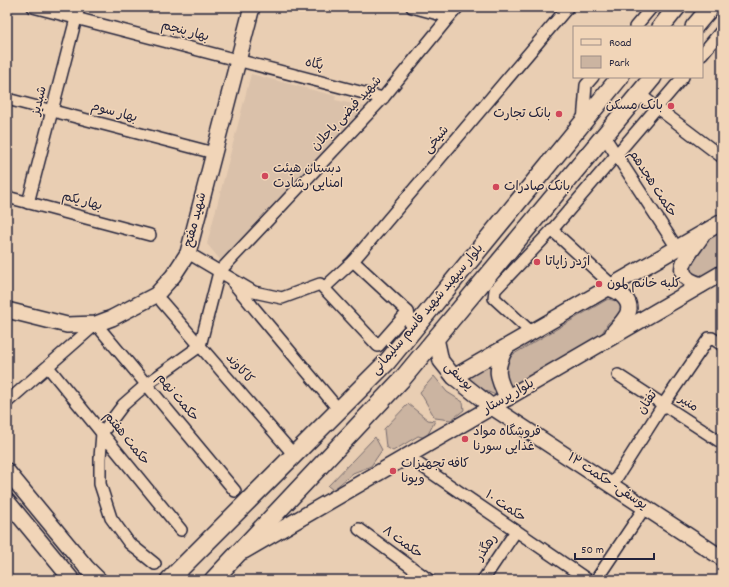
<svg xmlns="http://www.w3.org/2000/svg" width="729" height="587" viewBox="0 0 729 587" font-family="Dekko,'Playpen Sans Arabic',sans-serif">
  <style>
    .built { fill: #dac1aa }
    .green { fill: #cbb4a1; stroke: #766b6e }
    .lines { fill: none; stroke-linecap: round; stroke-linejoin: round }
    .street-casing { stroke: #22223b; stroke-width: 14 }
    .secondary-casing { stroke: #22223b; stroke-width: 18 }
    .primary-casing { stroke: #22223b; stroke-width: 20 }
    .street { stroke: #f1d5b8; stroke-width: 11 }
    .secondary { stroke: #f1d5b8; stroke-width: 15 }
    .primary { stroke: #f1d5b8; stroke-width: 17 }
    .poi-dot { fill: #d1495b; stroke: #f1d5b8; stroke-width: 1.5 }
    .labels { text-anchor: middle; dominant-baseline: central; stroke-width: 3; stroke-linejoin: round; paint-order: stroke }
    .street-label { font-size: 13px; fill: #22223b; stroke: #f1d5b8 }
    .poi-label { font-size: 13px; fill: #22223b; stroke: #f1d5b8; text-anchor: start }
  </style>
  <rect width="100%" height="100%" fill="#e9ceb3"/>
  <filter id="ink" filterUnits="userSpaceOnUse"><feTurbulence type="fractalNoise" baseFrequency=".025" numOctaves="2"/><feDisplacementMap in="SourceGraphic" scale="8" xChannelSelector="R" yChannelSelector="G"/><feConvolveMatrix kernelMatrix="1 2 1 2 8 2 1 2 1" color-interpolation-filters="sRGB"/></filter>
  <g filter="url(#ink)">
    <path class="built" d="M251,74L336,96L335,100L371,108L222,262L207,244Z"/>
    <g class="green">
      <path d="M722,231V266L705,276L690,274L692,267L690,259L701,251L704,242Z"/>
      <path d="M608,299L623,303L625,312L608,323L598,340L516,386H509L503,380L507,358Z"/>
      <path d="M494,362L491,376L496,395C482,390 475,385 466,374Z"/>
      <path d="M434,376L447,392L463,402L464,410L451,420L435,418L420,392Z"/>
      <path d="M408,404L428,420L435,421L426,438L418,436L393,451L386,447L384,429Z"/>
      <path d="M375,437L382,450L371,466L353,473L333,490L328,486Z"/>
    </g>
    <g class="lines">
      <g class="street-casing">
        <g id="street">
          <path d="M33,7L383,98"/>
          <path d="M412,7L449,17"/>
          <path d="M635,27L652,7"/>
          <path d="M702,54L722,30"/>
          <path d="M639,94L722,157"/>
          <path d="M7,99L214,153"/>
          <path d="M583,122L586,85L593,77"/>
          <path d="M604,136L677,248"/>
          <path d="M7,197L150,235"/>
          <path d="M28,203L79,7"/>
          <path d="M552,230L613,286"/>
          <path d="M188,253L254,292L282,298L320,284L378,346L408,312L412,331"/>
          <path d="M353,261L408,312"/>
          <path d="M234,284L339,410"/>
          <path d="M324,288L353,261L568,7"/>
          <path d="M162,302L294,455"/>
          <path d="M532,333L494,298L495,290L552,230L683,77"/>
          <path d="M48,367L181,530"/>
          <path d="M618,375L722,443"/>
          <path d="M7,402L96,324L235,491"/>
          <path d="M407,456L588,580"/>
          <path d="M612,485L663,405L709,338H712L722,345"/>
          <path d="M359,529L429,580"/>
          <path d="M155,564L129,543L111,518L100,484V458L102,433L123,405L147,384L200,346L219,272L383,98L449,17L458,7"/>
          <path d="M483,580L516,531"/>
          <path d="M596,580L645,507"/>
        </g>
      </g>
      <g class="secondary-casing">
        <g id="secondary">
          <path d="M701,237C688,256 667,275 701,285"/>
          <path d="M608,288C620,291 634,302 627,315C623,322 617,328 613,333"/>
          <path d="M7,310L67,325L96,324L112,318L156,295L173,276L188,253L252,7"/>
          <path d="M436,338L441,361L454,377L492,407L722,558"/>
          <path d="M506,348C494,368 497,379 508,398"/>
          <path d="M454,377L722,222"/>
          <path d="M7,471L86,567L99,580"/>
          <path d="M7,501L72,580"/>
          <path d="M244,551L722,273"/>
        </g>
      </g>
      <g class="primary-casing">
        <g id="primary">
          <path d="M661,27L677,7"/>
          <path d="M694,27L711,7"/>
          <path d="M169,580L387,362L620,77"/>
          <path d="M213,580L403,378L436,338L653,77"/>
        </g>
      </g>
      <use href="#street" class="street"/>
      <use href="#secondary" class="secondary"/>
      <use href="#primary" class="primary"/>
    </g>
  </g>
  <g class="poi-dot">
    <circle cx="671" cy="106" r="4"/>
    <circle cx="559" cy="114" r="4"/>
    <circle cx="265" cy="176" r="4"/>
    <circle cx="496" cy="187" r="4"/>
    <circle cx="537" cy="262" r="4"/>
    <circle cx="599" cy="284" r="4"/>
    <circle cx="465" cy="439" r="4"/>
    <circle cx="393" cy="471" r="4"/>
  </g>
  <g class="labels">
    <g class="street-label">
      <text transform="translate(185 32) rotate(15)">بهار پنجم</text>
      <text transform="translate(314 65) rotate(14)">پگاه</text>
      <text transform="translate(40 101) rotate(-76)">شبدیز</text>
      <text transform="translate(114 113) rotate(15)">بهار سوم</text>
      <text transform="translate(347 114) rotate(-47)">شهید فیضی باجلان</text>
      <text transform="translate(437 140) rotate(-50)">شیخی</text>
      <text transform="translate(652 184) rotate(57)">حکمت هجدهم</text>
      <text transform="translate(82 202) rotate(15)">بهار یکم</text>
      <text transform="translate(196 220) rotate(-75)">شهید مفتح</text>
      <text transform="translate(428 310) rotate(-50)">بلوار سپهبد شهید قاسم سلیمانی</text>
      <text transform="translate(239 369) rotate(49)">کاکاوند</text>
      <text transform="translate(458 377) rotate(44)">یوسفی</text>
      <text transform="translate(509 397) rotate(-30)">بلوار پرستار</text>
      <text transform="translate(177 398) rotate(50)">حکمت نهم</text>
      <text transform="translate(648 403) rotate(-57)">تفتان</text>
      <text transform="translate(688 404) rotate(33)">منیر</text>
      <text transform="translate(126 439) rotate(51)">حکمت هفتم</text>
      <text transform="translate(607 482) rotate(33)">یوسفی- حکمت ۱۲</text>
      <text transform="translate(505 507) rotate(34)">حکمت ۱۰</text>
      <text transform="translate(402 543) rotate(36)">حکمت ۸</text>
      <text transform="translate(487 548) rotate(-56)">رهگذر</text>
    </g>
    <g class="poi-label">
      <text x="663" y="106" text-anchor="end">بانک مسکن</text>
      <text x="551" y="114" text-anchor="end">بانک تجارت</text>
      <text x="273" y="169">دبستان هیئت<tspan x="273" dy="15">امنایی رشادت</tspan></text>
      <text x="504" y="187">بانک صادرات</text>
      <text x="545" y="262">اژدر زاپاتا</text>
      <text x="607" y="284">کلبه خانم لمون</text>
      <text x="473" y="432">فروشگاه مواد<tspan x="473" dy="15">غذایی سورنا</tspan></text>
      <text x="401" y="464">کافه تجهیزات<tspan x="401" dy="15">ویونا</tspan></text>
    </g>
  </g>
  <rect width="729" height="587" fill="none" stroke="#f1d5b8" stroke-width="24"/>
  <rect x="12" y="12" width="705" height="563" fill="none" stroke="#22223b" stroke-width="1.5" filter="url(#ink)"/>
  <rect x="573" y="26" width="130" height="52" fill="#f1d5b8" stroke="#9e8d86"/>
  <rect x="581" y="39" width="20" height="6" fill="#f1d5b8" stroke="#9e8d86"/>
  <text x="609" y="46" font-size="12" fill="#22223b">Road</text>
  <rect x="581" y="56" width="20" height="12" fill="#cbb4a1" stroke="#9e8d86"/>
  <text x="609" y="66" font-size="12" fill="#22223b">Park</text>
  <path d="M575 553v6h79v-6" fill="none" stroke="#22223b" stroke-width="2"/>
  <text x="581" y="553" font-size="12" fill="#22223b" stroke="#f1d5b8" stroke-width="3" paint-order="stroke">50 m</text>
</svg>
